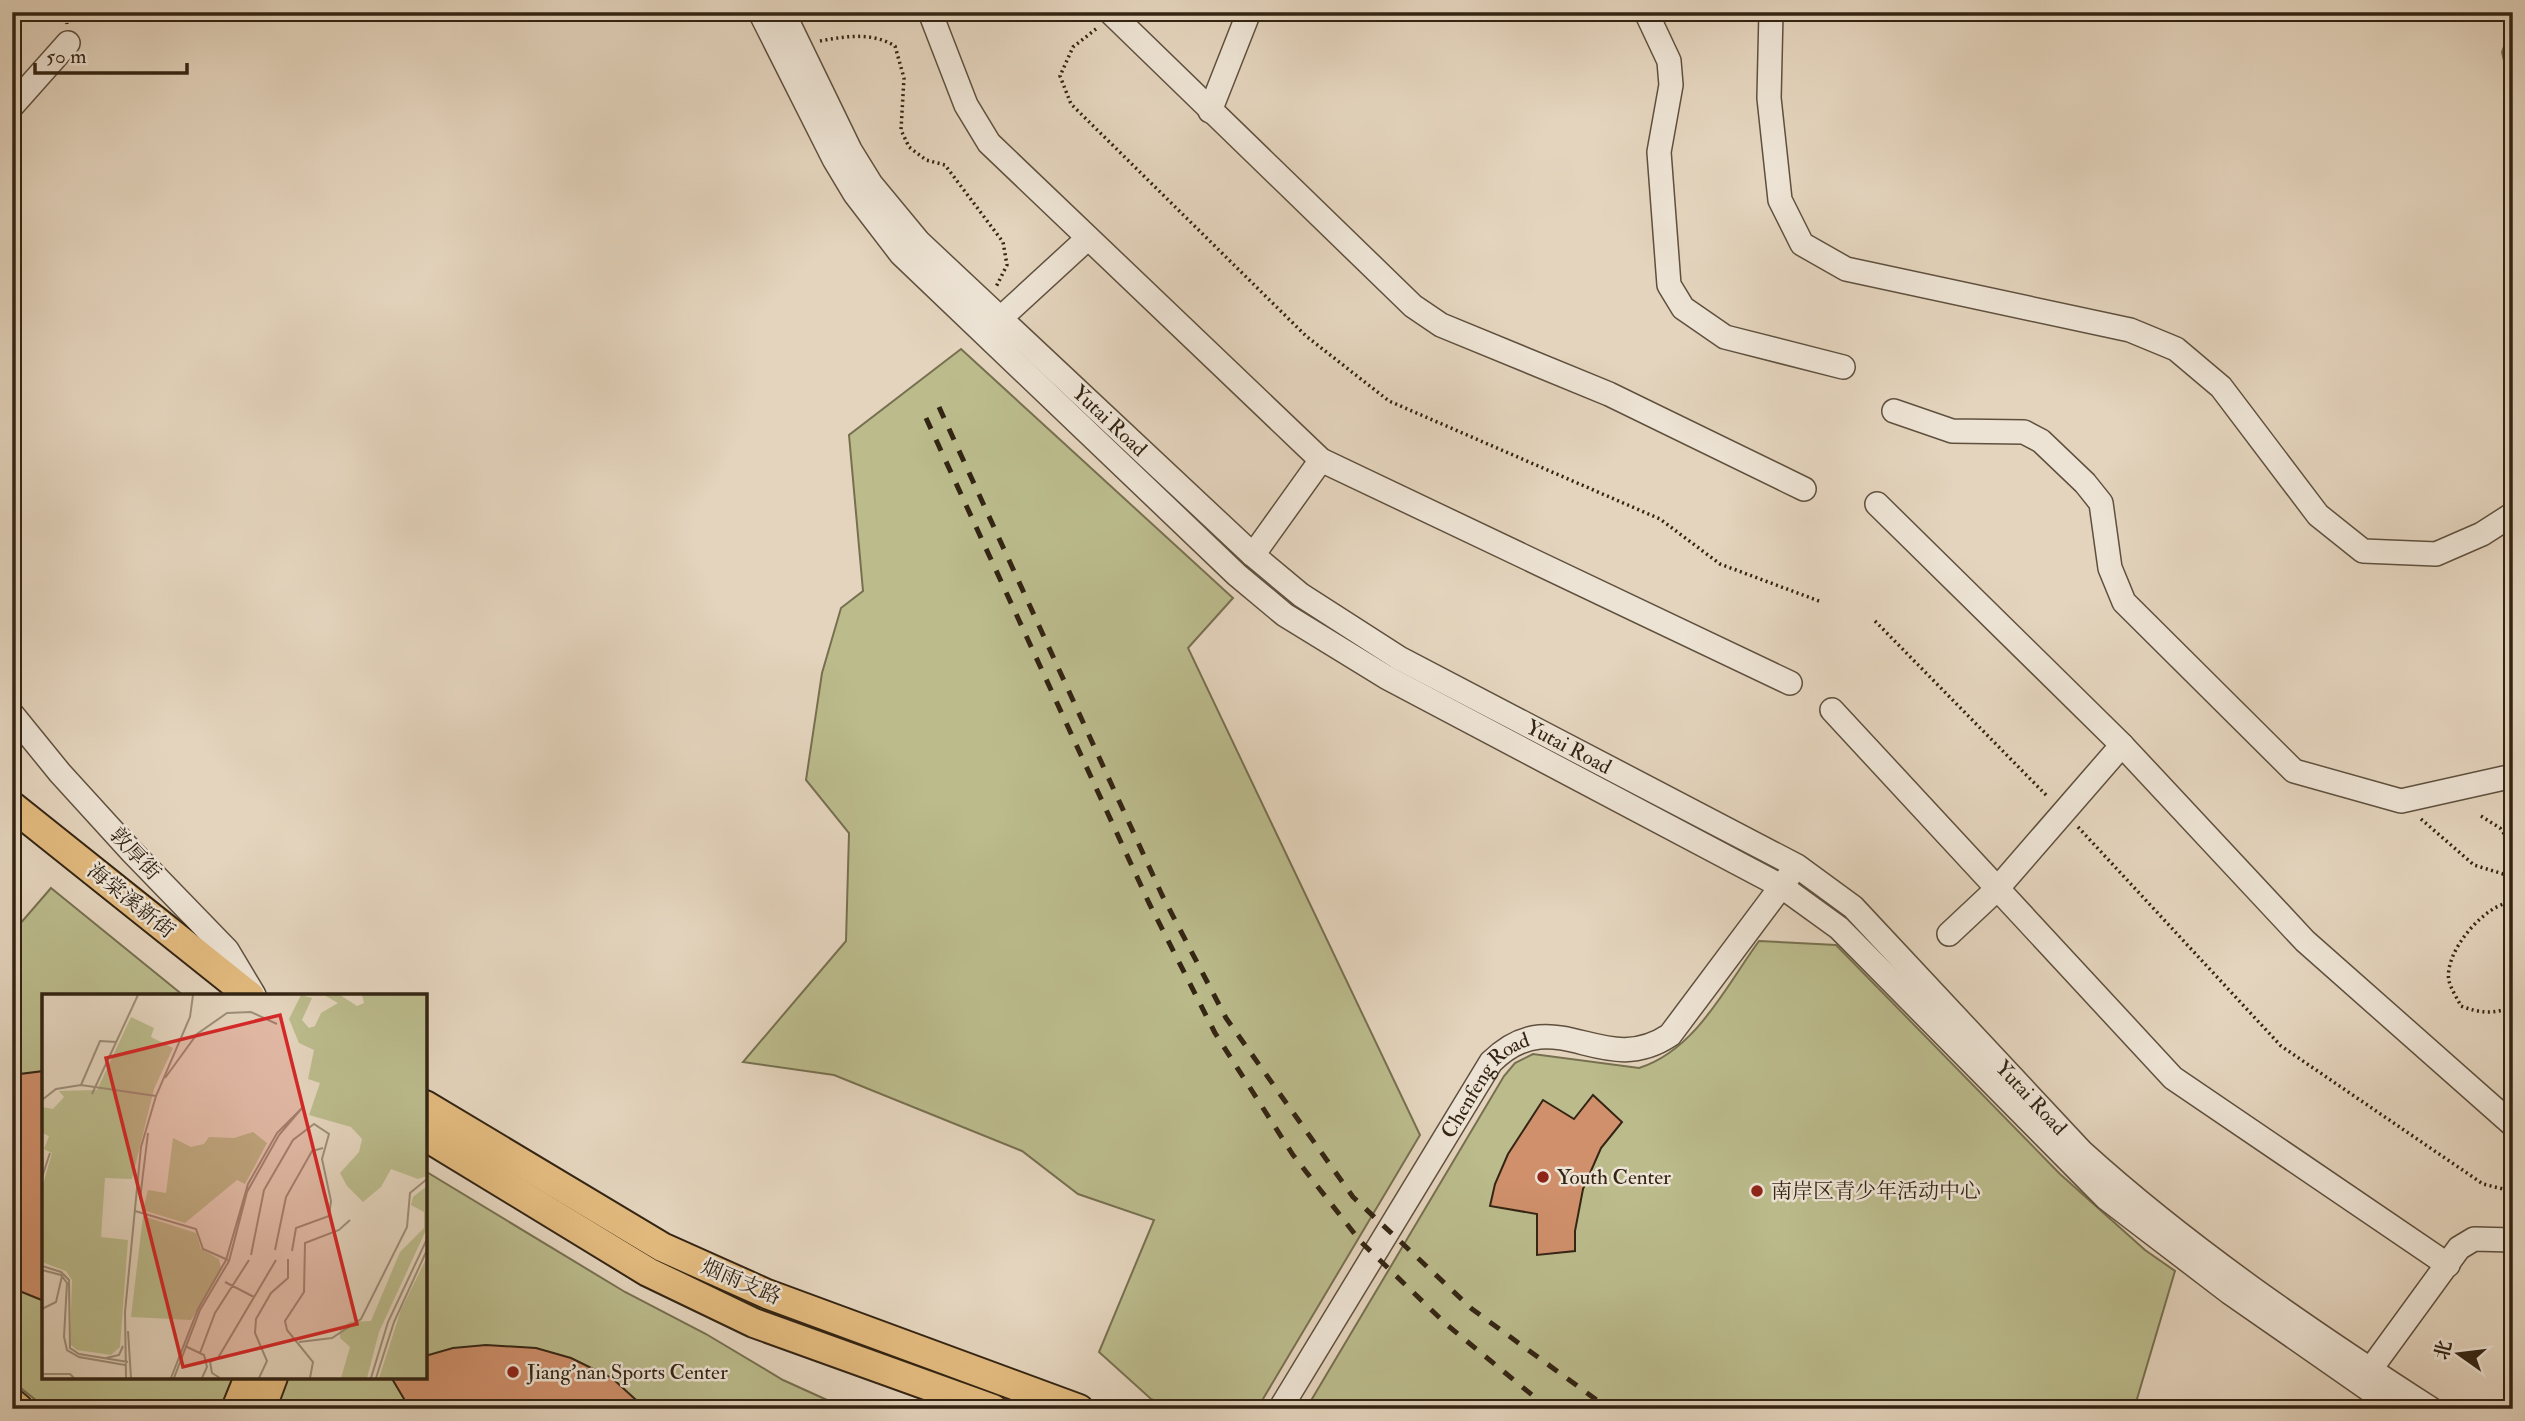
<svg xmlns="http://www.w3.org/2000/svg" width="2525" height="1421" viewBox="0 0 2525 1421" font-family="'IM FELL Double Pica','Noto Serif SC',serif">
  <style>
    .green { fill: #bbbb8c; stroke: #777050; stroke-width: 2 }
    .building { fill: #cf906b; stroke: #332413; stroke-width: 2 }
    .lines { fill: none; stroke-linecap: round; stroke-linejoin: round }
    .minor-casing { stroke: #5f503e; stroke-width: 26 }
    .major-casing { stroke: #332413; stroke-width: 32 }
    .path { stroke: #332413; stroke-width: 3.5; stroke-dasharray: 2 3.5; stroke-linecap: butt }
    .minor { stroke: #ede3d4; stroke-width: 23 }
    .major { stroke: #e2ba7e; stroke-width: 28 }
    .rail { stroke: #332413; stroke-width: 5; stroke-dasharray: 12 12; stroke-linecap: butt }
    .poi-dot { fill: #8f2418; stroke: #ede3d4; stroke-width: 2.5 }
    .labels { text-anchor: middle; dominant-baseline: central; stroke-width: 5; stroke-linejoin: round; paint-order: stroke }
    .street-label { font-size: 21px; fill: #332413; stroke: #ede3d4 }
    .poi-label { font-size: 21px; fill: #332413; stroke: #ede3d4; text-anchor: start }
    .inset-road { fill: none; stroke: #9d8e79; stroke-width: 2 }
    .view { fill: #d62828; fill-opacity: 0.15; stroke: #d62828; stroke-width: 3.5 }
    .inset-edge { fill: none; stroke: #332413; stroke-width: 3.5 }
  </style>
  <rect width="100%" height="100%" fill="#e4d4bd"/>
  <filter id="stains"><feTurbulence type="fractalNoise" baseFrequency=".00286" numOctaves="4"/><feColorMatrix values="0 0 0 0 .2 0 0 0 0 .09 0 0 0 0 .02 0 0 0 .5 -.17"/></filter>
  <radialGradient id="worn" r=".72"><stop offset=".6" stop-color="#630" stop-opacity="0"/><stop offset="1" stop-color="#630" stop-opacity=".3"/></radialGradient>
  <g class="green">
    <path d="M2513,22V100L2502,52Z"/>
    <path d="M961,349L1233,598L1188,648L1420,1135L1257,1409H1177L1151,1399L1099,1352L1154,1220L1078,1194L1022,1151L834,1075L743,1062L846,941L849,833L806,780L822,673L841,608L863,591L849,435Z"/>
    <path d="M51,888L184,996H44V1377H425V1171L625,1292L706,1334L783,1380L847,1409H47L12,1381V933Z"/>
    <path d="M1759,941L1836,945L2060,1174L2145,1250L2175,1271L2134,1409H1306L1504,1076L1515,1063L1533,1054L1639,1068C1696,1050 1726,986 1759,941Z"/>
  </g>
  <g class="building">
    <path d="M44,1071V1301L12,1288V1075Z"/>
    <path d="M1593,1095L1622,1122L1601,1148L1583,1189L1575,1231V1251L1537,1255V1214L1490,1206L1495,1184L1508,1154L1543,1100L1574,1119Z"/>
    <path d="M486,1345L536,1348L571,1358L612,1378L646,1409H410L391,1377H425V1356L453,1348Z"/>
  </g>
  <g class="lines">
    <g class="minor-casing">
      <g id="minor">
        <path d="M760,12L834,159L855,194L901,254L1237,575L1285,615L1386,677L1781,886L1839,928L2106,1198L2229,1292L2397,1409"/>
        <path id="s1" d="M783,12L850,150L871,184L919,242L1253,555L1301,595L1399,658L1797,866L1853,907L2082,1152C2188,1248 2310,1331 2431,1409"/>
        <path d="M930,12L966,105L989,143L1321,460L1790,683"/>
        <path d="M1110,12L1413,306L1441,325L1609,394L1804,489"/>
        <path d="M1646,12L1669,61L1671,85L1659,152L1669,285L1683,308L1725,337L1843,367"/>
        <path d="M1771,12L1769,98L1780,200L1802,244L1846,269L2130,330L2176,349L2221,387L2318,515L2363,551L2436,554L2482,534L2513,514"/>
        <path d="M12,106L68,43"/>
        <path d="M1210,111L1249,12"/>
        <path d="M990,328L1088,238"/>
        <path d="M1894,411L1952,431L2024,432L2041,441L2085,483L2101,503L2110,568L2124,602L2294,771L2401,801L2513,776"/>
        <path d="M1877,504L2122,745L2305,941L2513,1125"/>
        <path d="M1253,555L1321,460"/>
        <path d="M1832,710L2173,1078L2448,1265"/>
        <path d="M12,714L60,773L132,852L227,950L254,995"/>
        <path d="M1949,934L1997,889L2122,745"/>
        <path d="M2362,1381L2459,1248L2474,1239L2513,1240"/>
        <path id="s2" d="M1280,1409L1491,1062C1556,998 1601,1081 1670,1035L1789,876"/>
      </g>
    </g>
    <g class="major-casing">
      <g id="major">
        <path d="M12,806L250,996"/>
        <path d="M425,1105L662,1247L767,1294L1079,1409"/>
        <path d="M425,1136L648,1272L754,1323L993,1409"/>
        <path d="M12,1403L19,1409"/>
        <path d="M236,1409L249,1377"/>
        <path d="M261,1409L273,1377"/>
      </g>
    </g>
    <g class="path">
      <path d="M66,12L67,24"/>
      <path d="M1096,29L1073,47L1060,76L1071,104L1306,336L1389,401L1660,519L1720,564L1819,601"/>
      <path d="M820,41C846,36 872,32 895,46L904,78L901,130L909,147L926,160L945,165L1003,242L1007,265L996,287"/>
      <path d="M1875,621L2048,797"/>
      <path d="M2481,816L2500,828L2508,839L2506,902"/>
      <path d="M2421,819L2474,865L2513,877"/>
      <path d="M2078,827L2281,1046L2483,1184L2503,1189L2513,1181"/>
      <path d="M2513,902C2485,903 2443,953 2449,981C2451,989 2457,998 2461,1006C2479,1013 2495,1015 2513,1006"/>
    </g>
    <use href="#minor" class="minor"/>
    <use href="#major" class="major"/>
    <g class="rail">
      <path d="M939,407L1162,895L1226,1018L1353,1197L1472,1309L1609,1409"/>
      <path d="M926,418L1149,903L1215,1033L1293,1155L1361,1242L1446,1324L1549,1409"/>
    </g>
  </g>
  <g class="poi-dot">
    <circle cx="1543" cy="1177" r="7"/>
    <circle cx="1757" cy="1191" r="7"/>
    <circle cx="513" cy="1372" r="7"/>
  </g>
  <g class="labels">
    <g class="street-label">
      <text stroke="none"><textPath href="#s1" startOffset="530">Yutai Road</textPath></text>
      <text stroke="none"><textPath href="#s1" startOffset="1097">Yutai Road</textPath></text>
      <text transform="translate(135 854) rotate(47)">敦厚街</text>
      <text transform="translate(131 901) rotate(39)">海棠溪新街</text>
      <text stroke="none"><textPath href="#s2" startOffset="385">Chenfeng Road</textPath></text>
      <text stroke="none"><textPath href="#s1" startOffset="1685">Yutai Road</textPath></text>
      <text transform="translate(741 1282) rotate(23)">烟雨支路</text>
    </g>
    <g class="poi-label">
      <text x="1557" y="1177">Youth Center</text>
      <text x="1771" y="1191">南岸区青少年活动中心</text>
      <text x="527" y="1372">Jiang'nan Sports Center</text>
    </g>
  </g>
  <g transform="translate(42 994)">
    <rect width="385" height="385" fill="#e4d4bd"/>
    <path d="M259,1L270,4L260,26L267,34L273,32L279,19L296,9L282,1H298L315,12L322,9L320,1H385V182L376,185L349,175L339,193L321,208L305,192L298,179L317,158L320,145L309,133L267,121L278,89L266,85L272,56L257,49L247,25ZM89,23L112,34L109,43L131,54L112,95L90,185L63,184L59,243L86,246L78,353L69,361L35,356L28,350L30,286L24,277L0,268V194L10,159L2,155L7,142L0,139V113L11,115L22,103L17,97L55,96ZM211,138L225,149L203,190L195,186L143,229L101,216L106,196L124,199L131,144L149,153L162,150L167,143L192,144ZM385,192V234L337,338L325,384H299L308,353L298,344V335L308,328L329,327L358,258L382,234V218L369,211L371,203ZM101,222L154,239L159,255L177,265L179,274L149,326L89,323ZM385,263V384H337L359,316Z" fill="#bbbb8c"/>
    <path class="inset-road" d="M123,84L155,40L185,19L209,18L235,30M39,91L58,47L75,48M50,100L96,1M0,106L14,95L39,91L114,102M0,183L8,159M98,205L106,139M93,217L154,235L161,255L186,266M233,256L244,203L270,157L281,154M209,261L222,196L251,146L272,130L287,140L280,165L289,207L287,222L254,234L250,257M0,272L19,278L27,286L28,354L37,360L86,368M0,276L19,281L25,289L22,343L25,356L37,363L83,371M183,288L212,303M0,315L14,308L20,282M86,337L89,384M257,348L290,344L319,325L365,233L368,199L385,185M143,352L162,361L165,373L160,384M158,359L173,319L207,266M64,364L77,361L81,352M0,380H28L32,384M84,384L83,318L99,153L114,102L148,23L151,1M129,384L156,315L184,266L206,190L235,139L260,114L237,141L205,198L187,267L158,316L132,384M178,384L170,379L168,368L176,364L234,266M217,384L225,367L213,339L214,325L229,299L246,284V265M268,384L271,368L245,336L243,327L262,298L263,249L297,236L308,226M329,384L346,328L385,245M334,384L352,328L385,256"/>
    <path class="view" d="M238,21L315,330L141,373L64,64Z"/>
    <rect width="385" height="385" class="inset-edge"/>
  </g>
  <rect width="2525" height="1421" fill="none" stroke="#e4d4bd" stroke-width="42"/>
  <rect x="14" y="14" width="2497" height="1393" fill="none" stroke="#332413" stroke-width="3.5"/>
  <rect x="21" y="21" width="2483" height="1379" fill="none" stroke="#332413" stroke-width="2"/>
  <g transform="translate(2459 1354) rotate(284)" stroke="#ede3d4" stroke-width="5" paint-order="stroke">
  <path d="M0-5L12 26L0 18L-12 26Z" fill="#332413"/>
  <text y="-10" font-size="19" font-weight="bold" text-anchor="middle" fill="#332413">北</text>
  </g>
  <path d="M35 63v10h152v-10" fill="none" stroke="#332413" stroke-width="3.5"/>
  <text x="46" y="63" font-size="21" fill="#332413" stroke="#ede3d4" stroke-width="5" paint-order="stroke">50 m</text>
  <rect width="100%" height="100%" filter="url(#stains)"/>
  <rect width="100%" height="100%" fill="url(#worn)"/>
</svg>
